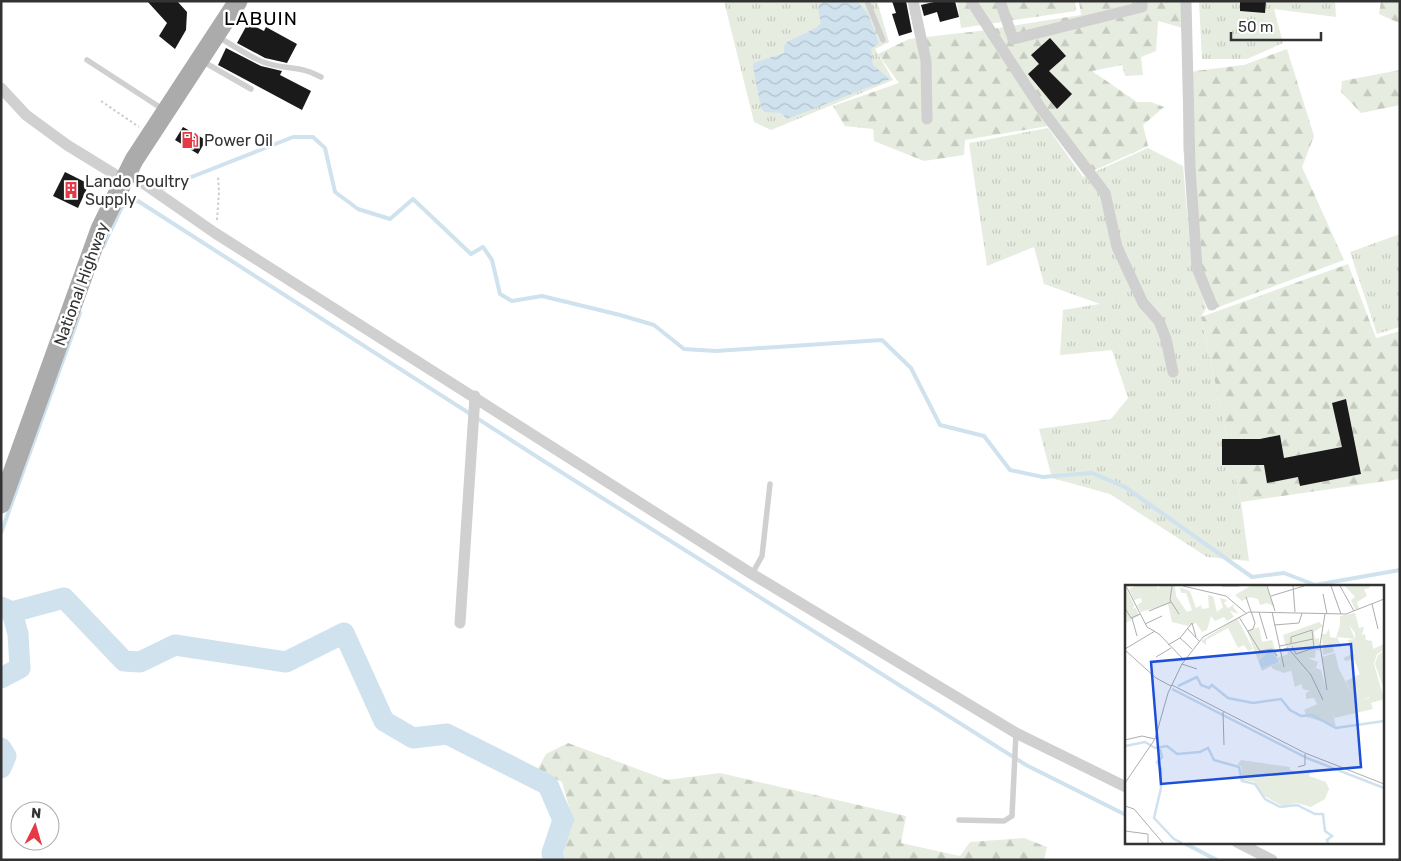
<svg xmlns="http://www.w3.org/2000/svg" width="1401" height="861" viewBox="0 0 1401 861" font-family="Rubik,sans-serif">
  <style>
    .grass { fill: url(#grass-tufts) }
    .forest { fill: url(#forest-firs) }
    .water { fill: url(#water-waves) }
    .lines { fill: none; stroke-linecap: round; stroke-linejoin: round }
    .stream { stroke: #cfe2ee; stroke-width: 4 }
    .river { stroke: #cfe2ee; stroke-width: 21 }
    .building { fill: #1a1a1a }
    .path { stroke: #cdcdcd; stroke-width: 2; stroke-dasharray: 2.5 2.5; stroke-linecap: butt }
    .lane { stroke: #d0d0d0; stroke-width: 5.5 }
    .street { stroke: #d0d0d0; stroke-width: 11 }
    .primary { stroke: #ababab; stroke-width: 19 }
    .labels { text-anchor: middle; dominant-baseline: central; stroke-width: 5; stroke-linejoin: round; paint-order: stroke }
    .poi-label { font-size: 16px; fill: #333; stroke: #fff; text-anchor: start }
    .street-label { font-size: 16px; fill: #333; stroke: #fff }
    .quarter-label { font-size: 19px; letter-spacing: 1px; fill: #000; stroke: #fff }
    .inset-river { fill: none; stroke: #cfe2ee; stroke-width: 2.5 }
    .inset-road { fill: none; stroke: #adadad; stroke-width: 1 }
    .view { fill: #1d4ed8; fill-opacity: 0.15; stroke: #1d4ed8; stroke-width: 2.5 }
    .inset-edge { fill: none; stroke: #333; stroke-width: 2.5 }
  </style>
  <defs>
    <pattern id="grass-tufts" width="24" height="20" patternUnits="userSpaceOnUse" patternTransform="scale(1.25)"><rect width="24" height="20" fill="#e6ecdf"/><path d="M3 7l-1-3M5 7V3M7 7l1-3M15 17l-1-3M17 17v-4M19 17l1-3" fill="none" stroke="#c6cbc0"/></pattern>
    <pattern id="forest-firs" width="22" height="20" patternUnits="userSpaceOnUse" patternTransform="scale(1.25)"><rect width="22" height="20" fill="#e6ecdf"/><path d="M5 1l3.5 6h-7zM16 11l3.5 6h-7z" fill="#c6cbc0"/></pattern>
    <pattern id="water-waves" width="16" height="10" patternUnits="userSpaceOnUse" patternTransform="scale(1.25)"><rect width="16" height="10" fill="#cfe2ee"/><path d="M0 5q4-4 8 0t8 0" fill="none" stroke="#b2c2cd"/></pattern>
  </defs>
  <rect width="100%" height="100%" fill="#fff"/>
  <g class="grass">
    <path d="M724,1H877L889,42L875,49L893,80L771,130L754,122Z"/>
    <path d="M1199,1H1335L1336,17L1274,9L1283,43L1247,59H1202Z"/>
    <path d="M1048,128L1083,177L1148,148L1183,166L1191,257L1206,308L1201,317L1241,502L1249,561L1207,557L1110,494L1052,478L1039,429L1111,419L1128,398L1112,350L1060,355L1063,310L1100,304L1044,284L1034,247L987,266L969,143Z"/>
    <path d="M1400,234V327L1377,334L1350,252Z"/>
  </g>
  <g class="forest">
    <path d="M957,1H1075L1076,11L961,28Z"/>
    <path d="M1079,1H1184L1183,28L1158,21L1156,51L1141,57L1143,75L1125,76L1122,65L1092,71L1137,102H1151L1164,107L1143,125L1148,146L1084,175L1048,126L965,140L964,155L924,161L874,141L873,129L845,126L833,106L899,83L878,54L909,39L979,31L1081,15Z"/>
    <path d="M1381,1H1400V29L1399,23L1379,14Z"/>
    <path d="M1287,49L1314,136L1302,167L1344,260L1208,311L1183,149V81L1195,71L1244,65Z"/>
    <path d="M1400,70V105L1361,113L1341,92L1342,81Z"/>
    <path d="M1348,264L1376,338L1400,331V479L1241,502L1201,317Z"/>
    <path d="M568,743L667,780L720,773L906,816L901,843L960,856L970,842L1024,838L1047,847L1044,860H564L563,853L573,821L562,782L537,770L546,754Z"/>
  </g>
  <path class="water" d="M822,1H857L868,14L879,43L871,49L873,65L890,79L787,119L781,113L765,112L761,108L753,67L754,63L784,53V46L787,42L816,28L821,23L818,9Z"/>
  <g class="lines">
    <g class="stream">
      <path d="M156,191L293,137H313L325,148L335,192L358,209L390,219L413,199L471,254L483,247L492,260L500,294L512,301L542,296L620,315L654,325L684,349L716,351L882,340L911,368L940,425L984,436L1010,470L1043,477L1092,473L1125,487L1252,577L1284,573L1315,585L1400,570"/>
      <path d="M103,247L122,207L138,201L542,460L1026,765L1126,815"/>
      <path d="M1,533L80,313"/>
      <path d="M1182,842L1217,860"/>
    </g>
    <g class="river">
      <path d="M1,607L12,612L64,598L124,661L140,662L175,645L286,662L344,633L384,721L413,738L447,734L548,785L563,820L552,853L554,860"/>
      <path d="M1,678L20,668L18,634L12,612"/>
      <path d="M1,748L6,756L1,768"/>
    </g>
  </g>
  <g class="building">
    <path d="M147,1H177L187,12L186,30L175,49L159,36L167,23Z"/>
    <path d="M892,1H906L912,32L899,36L892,14L896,13Z"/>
    <path d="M938,1H955L959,17L940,22L937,12L924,16L921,5Z"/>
    <path d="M1240,1H1266L1265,13L1240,11Z"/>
    <path d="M248,23L264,31L266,27L297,44L287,63L265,58L237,43Z"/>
    <path d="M1050,38L1066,56L1049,71L1072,94L1057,109L1028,74L1039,64L1031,55Z"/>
    <path d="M226,48L261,66L282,71L280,75L311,91L302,110L218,65Z"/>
    <path d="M183,127L206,140L198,154L175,140Z"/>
    <path d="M65,172L89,184L78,208L53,196Z"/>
    <path d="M1346,399L1361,474L1300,486L1298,477L1267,483L1264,465H1222V439H1260L1280,435L1284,458L1342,447L1332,403Z"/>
  </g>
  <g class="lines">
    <g class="path">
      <path d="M101,101L139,127"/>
      <path d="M217,220L219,192L218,176"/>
    </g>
    <g class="lane">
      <path d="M867,1L883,40"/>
      <path d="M218,37C233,45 248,56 263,62C284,70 300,65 321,77"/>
      <path d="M87,60L164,110"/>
      <path d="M202,61L251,89"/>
      <path d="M752,574L762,556L770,484"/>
      <path d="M959,820L1004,821L1012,816L1016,733"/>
    </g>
    <g class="street">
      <path d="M913,1L926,61L927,119"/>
      <path d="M971,1L1040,107L1105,193L1117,247L1143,303L1159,321L1166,339L1173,372"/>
      <path d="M1000,1L1013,39L1142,7V1"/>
      <path d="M1186,1L1190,168L1197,268L1212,305"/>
      <path d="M1,88L26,115L67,145L124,180"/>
      <path d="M127,172L215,233L752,574L1016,733L1126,787"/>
      <path d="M460,623L475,396"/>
      <path d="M1237,842L1272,860"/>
    </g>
    <path class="primary" d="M1,504L100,229L134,160L238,1"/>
  </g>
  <defs>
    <g id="fuel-bare" transform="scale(1.35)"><path d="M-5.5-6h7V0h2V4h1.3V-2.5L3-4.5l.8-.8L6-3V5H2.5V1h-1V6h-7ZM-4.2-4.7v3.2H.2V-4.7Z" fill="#e63946" stroke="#fff" stroke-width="2.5" paint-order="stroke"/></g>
    <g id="building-bare" transform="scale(1.35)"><path d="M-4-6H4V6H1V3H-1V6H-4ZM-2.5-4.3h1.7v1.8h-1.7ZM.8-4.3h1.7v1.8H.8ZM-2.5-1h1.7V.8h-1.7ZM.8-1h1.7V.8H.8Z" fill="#e63946" stroke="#fff" stroke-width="2.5" paint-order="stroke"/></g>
  </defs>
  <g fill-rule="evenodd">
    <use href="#fuel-bare" x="190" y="140"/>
    <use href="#building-bare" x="71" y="190"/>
  </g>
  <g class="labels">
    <g class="poi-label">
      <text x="204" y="140">Power Oil</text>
      <text x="85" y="181">Lando Poultry<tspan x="85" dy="18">Supply</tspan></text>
    </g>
    <g class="street-label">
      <text transform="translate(81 284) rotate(-70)">National Highway</text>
    </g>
    <g class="quarter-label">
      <text x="261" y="18">LABUIN</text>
    </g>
  </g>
  <g transform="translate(1125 585)">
    <rect width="259" height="259" fill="#fff"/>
    <path d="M215,40H224L230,54L212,52L217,62H208L209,67L198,70L197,49H201L204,43L205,52L211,53ZM134,42L137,57L147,55L154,77L137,86L122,46ZM259,66V104L250,79L253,70ZM177,82L182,88L191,83L196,85L211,141L182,132L179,125L192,119L189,113L181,114V108L185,106L178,104L176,99L170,102L166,85ZM235,89L244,112L238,115L232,105L226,107L221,96Z" fill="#e6ecdf"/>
    <path d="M0,1L9,20L8,24L11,23L14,31L0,38ZM10,1H32L33,4L35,1H50L51,11L62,27L67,25L61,8H56L55,2L65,6L71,23L76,20L77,24L84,23L83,10L88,11L92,27L98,22L95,13L102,15L99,18L103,23L110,19L108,22L114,29L105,26L109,32L102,36L99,32L90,36L86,31L82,45L77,47L71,38L63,41L47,37L43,19L16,27L12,20L17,17L16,13L9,15L4,4ZM125,1H141L150,22L142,18L135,20L133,14L125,12L117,16L110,10ZM220,1H244L245,3L239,4L242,11L232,17L234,24H230L226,15L230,12ZM230,28L234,43L239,42L237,50L240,49L241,55L247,56L248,64L259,59V65L252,69L249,79L259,114L246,118L248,124L209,133L201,107L197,72L210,68L214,84L226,107L232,105L238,115L244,113L229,74L221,76L218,73L227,69L223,55L230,54V48L224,40H215V31ZM112,33L128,64L123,66L119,60L113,63L103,43L81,55V60L76,56ZM194,37L198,41L189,47L190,54L194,53L195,66L191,65L190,73H183L193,77L191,83L182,88L177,82L159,88L148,84L146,81L155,77L152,73L163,69L158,50ZM116,175L165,182V185L173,187L186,184L184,191L201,197L204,204L200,214L186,222L172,218L157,221L136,209L130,197L118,195L116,181L112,180Z" fill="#e6ecdf"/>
    <path d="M146,65L154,77L136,83L134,76Z" fill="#cfe2ee"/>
    <path class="inset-river" d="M53,101L72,92L76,100L84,103L87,100L103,113L128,118L156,114L165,125L176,131L187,130L211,143L259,136M47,104L182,173L259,203M0,161L20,157L30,163L42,161L52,169L75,167L83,163L89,175L114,182L117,196L130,199L140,214L155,222L172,220L190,229H198L200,246L207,251L202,255L203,258M35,164L37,172L32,177L36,184V203L29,233L49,254L57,258"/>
    <path class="inset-road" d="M1,1L22,42L34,49L59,75M47,1L45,15L54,29M58,1L101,11L121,28M97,1H114M142,1L150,26M168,1L170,27M206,1L216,29M215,1L229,26M198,9L202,29M146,11L179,1M121,12L130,38L128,44L123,46M247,19L253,44M0,23L6,33L15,29M24,26L46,17M134,27L142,54M147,27L159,82M200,29L195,60L202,105M114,32L135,66L147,64L152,71M7,33L12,51M20,39L37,31M149,40L174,38L177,28M62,43L74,56M55,53L67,64M43,60L55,53L67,38L71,52M155,61L188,54L187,45L166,52V58M167,61L171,69L189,63L188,54M0,64L30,46M0,65L31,93L46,101M156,65L163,63L186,90L198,115M31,72L46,63M57,79L72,84M47,100L180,168L259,199M98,127L99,160M0,155L17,151L30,154M173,182L180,180V169M0,198L30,154L43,108L57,79L78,52L124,27L221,29L259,14M0,221L9,224L38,258M0,246L23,249V258"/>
    <path class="view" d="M226,59L236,182L36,199L26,77Z"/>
    <rect width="259" height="259" class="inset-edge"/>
  </g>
  <rect width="1401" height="861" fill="none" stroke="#333333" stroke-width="5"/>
  <g transform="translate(35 826) rotate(5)"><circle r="24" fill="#ffffff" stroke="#adadad"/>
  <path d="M0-4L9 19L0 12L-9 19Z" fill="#e63946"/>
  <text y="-8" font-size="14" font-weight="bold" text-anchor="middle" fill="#333333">N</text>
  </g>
  <path d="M1231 32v8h90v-8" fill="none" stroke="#333333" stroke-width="2.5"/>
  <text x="1238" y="32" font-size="15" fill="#333333" stroke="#ffffff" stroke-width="4" paint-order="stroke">50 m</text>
</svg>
